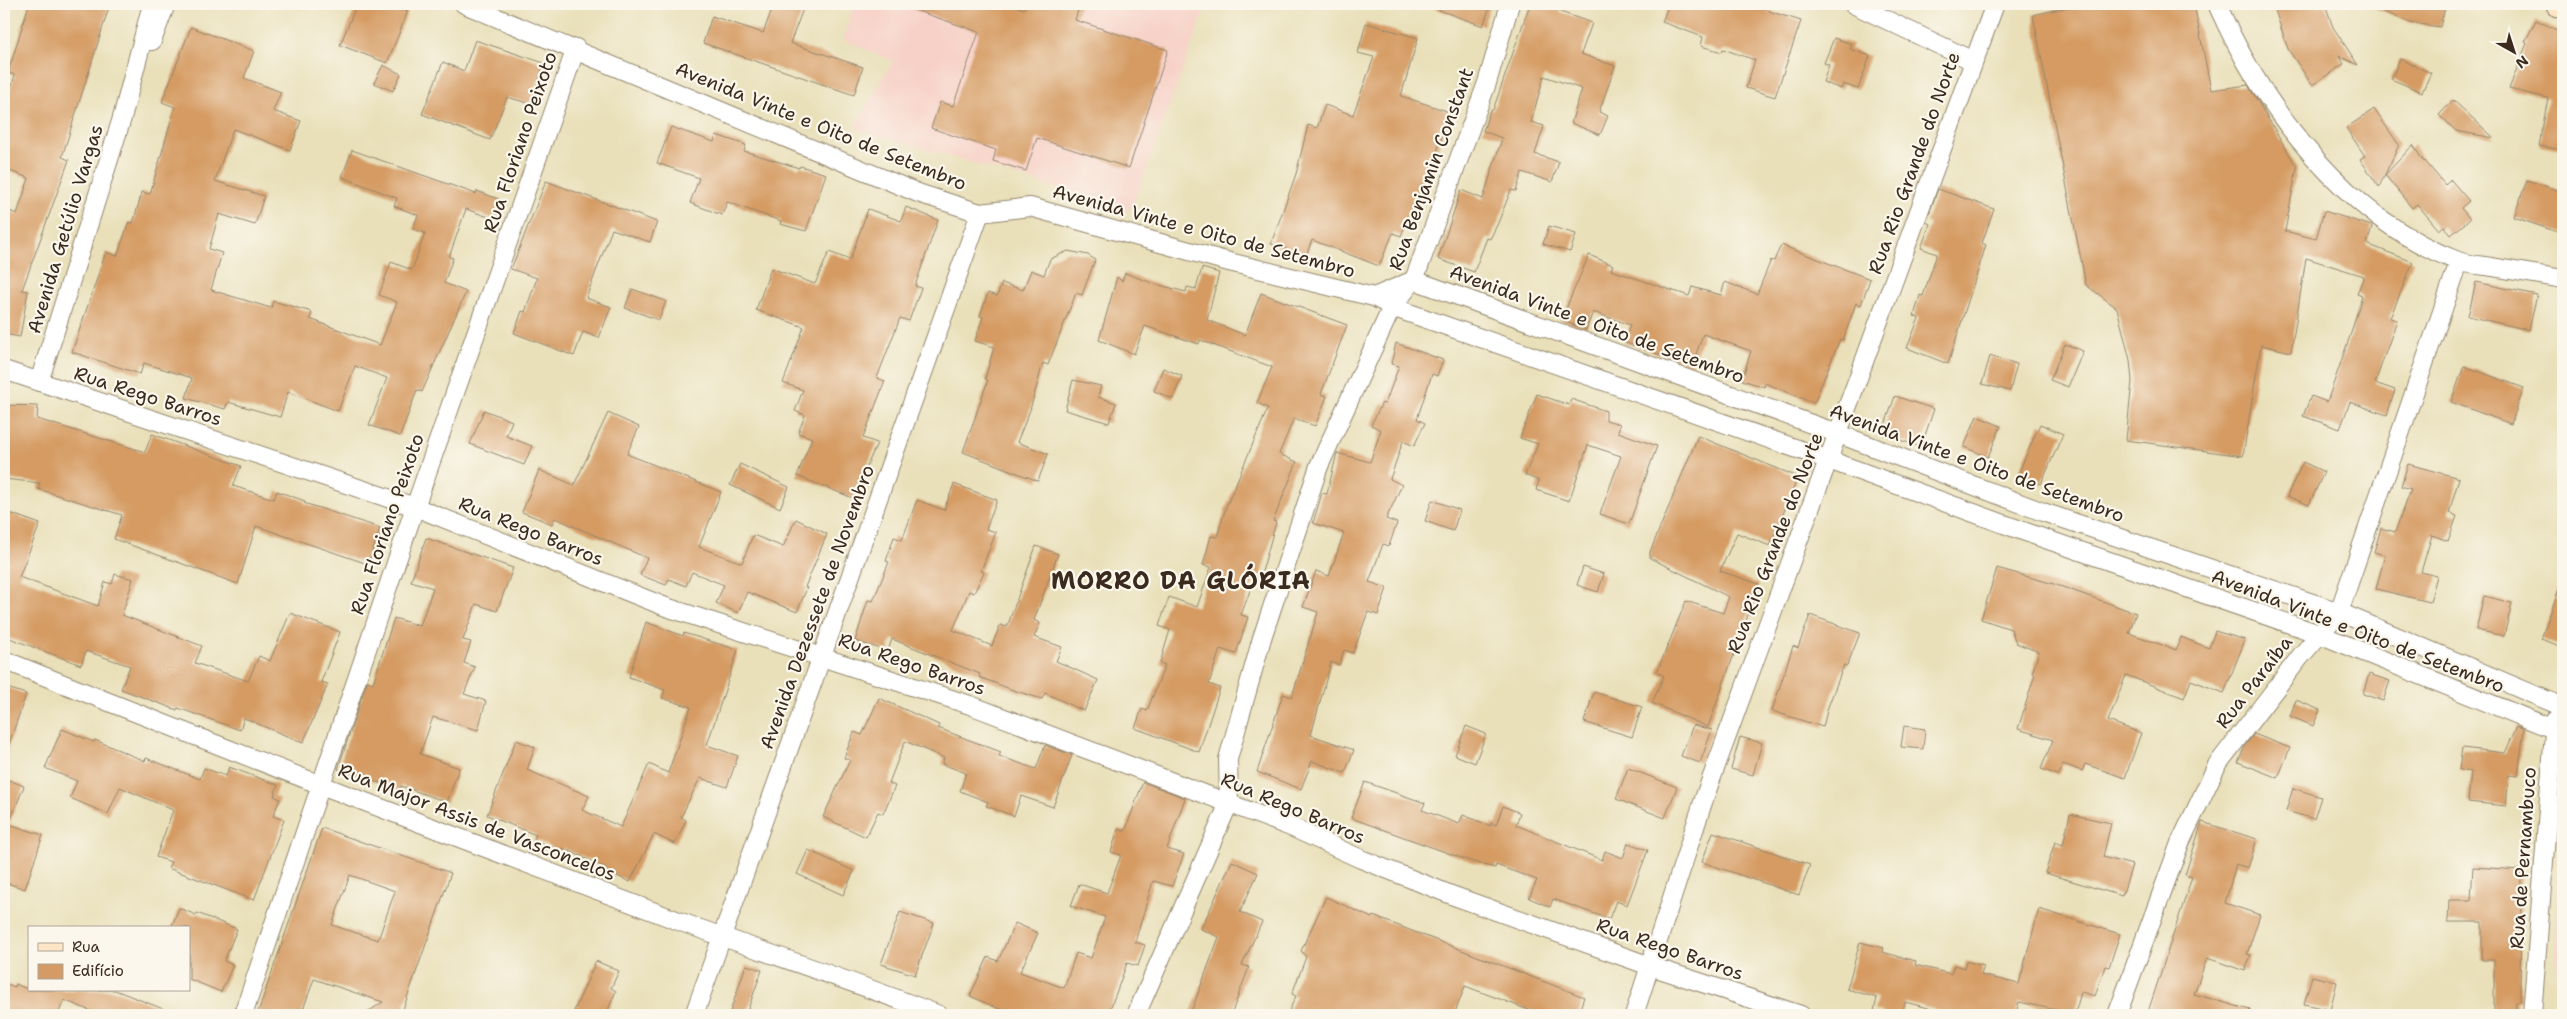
<svg xmlns="http://www.w3.org/2000/svg" width="2567" height="1019" viewBox="0 0 2567 1019" font-family="'Shantell Sans',sans-serif">
  <style>
    .built { fill: #f7d1c7 }
    .building { fill: #d59b64; fill-rule: evenodd }
    .lines { fill: none; stroke-linecap: round; stroke-linejoin: round }
    .minor-casing { stroke: #92856c; stroke-width: 20 }
    .secondary-casing { stroke: #92856c; stroke-width: 28 }
    .minor { stroke: #fff; stroke-width: 18 }
    .secondary { stroke: #fee5c5; stroke-width: 25 }
    .labels { text-anchor: middle; dominant-baseline: central; stroke-width: 4.5; stroke-linejoin: round; paint-order: stroke }
    .street-label { font-size: 19px; fill: #3b2a1e; stroke: #fbf7ec }
    .district-label { font-size: 24px; font-weight: bold; letter-spacing: 1px; fill: #3b2a1e; stroke: #fbf7ec }
  </style>
  <rect width="100%" height="100%" fill="#fbf7ec"/>
  <filter id="ink" filterUnits="userSpaceOnUse"><feTurbulence type="fractalNoise" baseFrequency=".02" numOctaves="2"/><feDisplacementMap in="SourceGraphic" scale="10" xChannelSelector="R" yChannelSelector="G"/><feConvolveMatrix kernelMatrix="1 2 1 2 8 2 1 2 1" color-interpolation-filters="sRGB"/></filter>
  <filter id="wash" filterUnits="userSpaceOnUse"><feTurbulence type="fractalNoise" baseFrequency=".0096" numOctaves="4" result="noise"/><feDisplacementMap in="SourceGraphic" scale="20" xChannelSelector="R" yChannelSelector="G"/><feGaussianBlur stdDeviation="1.12" result="paint"/><feColorMatrix in="noise" values="0 0 0 0 0 0 0 0 0 0 0 0 0 0 0 0 0 1.4 0 .05"/><feComposite in="paint" operator="in"/></filter>
  <g filter="url(#wash)">
    <rect width="100%" height="100%" fill="#e9e0ba"/>
    <g class="built">
      <path d="M853,4H1207L1131,210L854,128L893,61L844,40Z"/>
      <path d="M2560,780L2563,781V1015H2555Z"/>
    </g>
    <g id="blocks">
      <g class="building">
        <path d="M29,4H110L62,157L69,160L22,290L28,291L20,337L4,334V220L7,210L17,214L29,178L4,169V111L15,75L8,73Z"/>
        <path d="M357,4H389L408,11L387,63L340,45Z"/>
        <path d="M774,4H805L790,43L863,67L854,95L703,43L712,16L763,33Z"/>
        <path d="M906,4H1008L1024,9L1026,4H1080L1075,20L1168,50L1129,168L1037,138L1026,171L993,161L996,150L931,128L940,102L953,106L979,32L906,7Z"/>
        <path d="M1428,4H1491L1483,26L1428,6Z"/>
        <path d="M1530,4H1537L1592,23L1581,54L1615,66L1599,112L1608,116L1600,135L1571,123L1582,89L1544,76L1531,122L1544,126L1535,154L1559,162L1552,182L1522,172L1516,191L1511,190L1498,223L1490,239L1487,238L1474,272L1438,259L1461,190L1483,199L1502,138L1483,131L1490,110H1493Z"/>
        <path d="M1669,4H1772L1769,11L1801,21L1775,97L1746,88L1755,60L1723,49L1722,52L1701,46L1703,37L1662,22Z"/>
        <path d="M2082,4H2194L2211,90L2248,85L2297,167L2285,231L2316,239L2324,211L2372,226L2367,244L2413,262L2390,318L2397,320L2375,383L2395,390L2387,415L2350,402L2340,429L2303,416L2311,396L2327,402L2351,333L2362,296L2357,294L2364,276L2306,258L2291,352L2261,345L2243,456L2126,440L2132,381L2130,360L2117,308L2086,285L2033,15Z"/>
        <path d="M2273,4H2325L2333,27L2358,65L2339,56L2344,64L2312,85L2288,49Z"/>
        <path d="M2365,4H2446L2440,27L2411,23Z"/>
        <path d="M2536,20L2563,33V150L2539,146L2548,98L2509,89L2527,43L2525,42Z"/>
        <path d="M1366,23L1418,38L1401,96L1450,112L1426,185L1422,184L1401,236L1393,233L1379,266L1312,240L1306,256L1271,244L1296,174L1308,125L1317,128L1325,105L1353,115L1374,57L1358,53Z"/>
        <path d="M191,27L254,51L244,78L281,92L273,111L301,121L290,150L233,129L215,181L264,196L255,225L219,214L209,249L222,253L211,290L271,308L273,301L312,312L310,319L380,345L397,302L379,295L391,262L412,270L425,233L413,229L418,215L394,206L397,198L342,177L352,150L476,194L477,191L501,200L494,219L466,209L449,257L453,258L444,283L466,292L422,392L417,390L400,436L369,425L387,378L355,366L338,411L288,392L280,417L228,402L225,409L186,398L192,378L144,363L140,374L72,352L106,252L117,256L129,222L133,223L142,192L150,194L175,107L162,102Z"/>
        <path d="M1834,38L1852,44L1850,49L1870,56L1858,89L1843,84L1841,89L1823,82L1829,65L1824,63Z"/>
        <path d="M475,40L544,63L531,104L507,97L490,140L422,114L443,62L464,71Z"/>
        <path d="M2400,59L2431,73L2422,92L2391,79Z"/>
        <path d="M383,65L401,74L393,91L374,83Z"/>
        <path d="M2453,100L2494,138L2456,131L2439,115Z"/>
        <path d="M2374,109L2399,145L2379,187L2360,159L2365,156L2346,128Z"/>
        <path d="M671,127L714,142L716,135L746,145L744,151L799,168L800,166L826,174L806,231L780,224L781,221L727,202L722,215L690,203L699,178L657,163Z"/>
        <path d="M2413,145L2424,162L2425,161L2445,185L2451,180L2469,201L2461,208L2470,219L2451,235L2444,226L2439,230L2417,204L2412,208L2385,175Z"/>
        <path d="M2527,180L2563,192V234L2514,217Z"/>
        <path d="M546,181L657,222L650,242L612,229L586,298L611,307L599,338L583,332L574,356L514,333L522,311L525,312L537,278L511,269Z"/>
        <path d="M1938,189L1994,209L1982,243L1986,245L1948,364L1907,348L1919,318L1914,316L1920,295L1923,296L1937,254L1921,248L1930,224L1926,222Z"/>
        <path d="M906,207L938,220L915,286L921,288L909,321L900,318L877,378L885,381L863,438L877,443L853,498L797,476L812,438L798,433L805,415L795,411L803,390L783,383L804,327L756,310L771,268L815,284L829,252L850,260L868,209L901,221Z"/>
        <path d="M1549,226L1576,234L1570,252L1543,244Z"/>
        <path d="M1781,245L1870,279L1861,305L1856,303L1843,340L1840,339L1814,403L1765,383L1764,387L1742,380L1751,351L1703,334L1692,366L1624,342L1630,325L1593,312L1586,330L1561,320L1589,255L1613,265L1611,270L1689,296L1692,287L1721,295L1725,282L1757,294L1771,260L1774,261Z"/>
        <path d="M1068,251L1088,255L1095,260L1082,295L1076,293L1048,365L1043,363L1030,410L1017,442L1048,454L1038,481L963,452L988,380L985,379L994,347L975,341L983,317L980,316L988,293L997,296L1002,283L1023,290L1031,270L1044,275L1050,259Z"/>
        <path d="M1202,268L1219,273L1207,320L1245,335L1261,293L1347,325L1321,394L1327,396L1315,426L1294,418L1279,454L1297,462L1273,521L1276,522L1260,579L1255,577L1241,615L1248,617L1236,654L1220,649L1209,684L1220,688L1199,752L1135,728L1142,709L1147,711L1165,665L1160,663L1170,630L1159,626L1169,597L1197,607L1211,567L1203,565L1211,536L1217,537L1226,507L1268,408L1257,403L1272,367L1200,340L1199,344L1145,326L1134,354L1099,340L1117,277L1122,281L1125,273L1152,283L1186,292L1187,287L1196,289Z"/>
        <path d="M2476,282L2537,295L2529,330L2468,316Z"/>
        <path d="M632,289L666,301L659,320L625,308Z"/>
        <path d="M1396,343L1443,360L1437,376L1432,374L1417,419L1425,423L1414,446L1403,441L1390,479L1402,485L1386,519L1397,523L1389,546L1383,544L1369,582L1387,588L1378,615L1368,612L1353,653L1344,650L1339,665L1331,662L1311,735L1354,750L1345,773L1312,761L1301,789L1257,772L1283,694L1292,697L1318,612L1303,607L1316,571L1329,576L1344,533L1313,523L1322,493L1327,494L1337,453L1370,462L1381,430L1371,425L1382,403L1385,404L1399,366L1391,364Z"/>
        <path d="M2065,344L2083,351L2068,387L2050,380Z"/>
        <path d="M1990,356L2017,364L2010,391L1982,384Z"/>
        <path d="M2464,366L2524,388L2511,424L2451,402Z"/>
        <path d="M1163,368L1182,376L1173,399L1154,391Z"/>
        <path d="M1073,380L1101,386L1098,397L1116,403L1109,423L1065,410Z"/>
        <path d="M1537,394L1569,405L1571,399L1606,411V420L1620,424L1618,432L1657,446L1629,524L1600,514L1621,456L1588,445L1569,501L1536,490L1539,481L1525,475L1538,444L1520,438Z"/>
        <path d="M1895,396L1934,409L1921,447L1882,434Z"/>
        <path d="M4,405L38,406L37,419L145,452L152,434L241,466L233,486L274,499L277,491L305,501L304,503L380,528L368,564L256,526L238,584L114,539L122,515L38,489L40,483L4,479Z"/>
        <path d="M484,410L512,421L506,436L532,446L524,465L470,444Z"/>
        <path d="M608,413L639,427L627,454L721,492L699,547L742,563L753,535L783,547L796,519L827,534L805,587L807,588L797,612L747,592L738,613L716,603L724,585L692,572L686,586L669,579L666,585L640,575L647,558L555,518L552,524L522,512L539,470L574,485Z"/>
        <path d="M1977,416L2001,426L1988,457L1964,447Z"/>
        <path d="M2040,424L2063,434L2041,484L2018,474Z"/>
        <path d="M1698,436L1798,477L1770,546L1737,533L1720,571L1759,584L1708,727L1652,703L1664,676L1657,672L1686,601L1723,613L1729,597L1650,558V552Z"/>
        <path d="M2303,462L2324,472L2309,505L2287,496Z"/>
        <path d="M740,464L789,487L780,508L730,485Z"/>
        <path d="M2408,464L2459,478L2449,513L2457,516L2448,541L2432,535L2421,572L2437,576L2430,602L2376,589L2385,555L2374,552L2381,528L2395,532L2411,489L2401,486Z"/>
        <path d="M954,484L997,500L986,529L996,532L981,571L984,572L974,593L969,591L953,630L992,646L1000,625L1007,627L1036,546L1058,554L1034,620L1040,623L1034,637L1062,647L1056,661L1098,680L1084,711L1045,693L1042,699L1013,690L979,677L980,674L892,639L888,651L855,641L868,600L873,601L889,562L886,561L894,537L902,540L917,500L944,510Z"/>
        <path d="M1432,500L1460,510L1453,531L1425,521Z"/>
        <path d="M4,511L40,524L19,577L98,606L105,582L112,584L115,574L133,579L122,615L202,646L195,663L248,681L259,656L270,661L290,613L340,632L321,682L328,684L303,743L244,718L240,730L178,708L177,710L121,689L130,666L86,651L81,665L4,636Z"/>
        <path d="M426,538L513,568L497,611L476,604L463,640L471,642L464,663L475,667L464,694L486,701L478,730L433,717L420,754L459,768L447,802L401,786L400,790L338,769L367,681L373,683L394,618L420,626L433,588L411,581Z"/>
        <path d="M1583,567L1604,574L1598,592L1577,585Z"/>
        <path d="M1997,568L2057,585L2136,613L2129,633L2176,650L2181,637L2209,648L2215,631L2245,640L2224,693L2191,680L2184,698L2126,675L2108,721L2141,733L2125,778L2085,764L2082,771L2063,764L2058,775L2041,769L2053,740L2018,729L2035,674L2032,673L2039,652L2016,643L2011,629L1981,619Z"/>
        <path d="M2561,583H2563V647L2541,639Z"/>
        <path d="M2484,596L2512,603L2504,636L2476,630Z"/>
        <path d="M1810,615L1860,633L1847,666L1844,665L1828,707L1823,727L1772,711L1793,646L1798,648Z"/>
        <path d="M646,622L683,636L684,633L738,650L707,745L738,756L727,787L700,778L681,817L686,820L675,844L654,834L630,882L605,870L606,868L563,848L561,852L534,839L536,835L487,815L516,740L535,747L527,770L589,796L582,810L621,827L649,764L668,773L691,707L662,698L665,690L629,677Z"/>
        <path d="M2369,674L2390,681L2383,701L2363,694Z"/>
        <path d="M4,687L26,694L7,750H4Z"/>
        <path d="M1594,692L1642,707L1632,737L1584,722Z"/>
        <path d="M879,698L939,725L938,728L1001,752L999,756L1036,769L1045,745L1072,755L1053,807L1021,796L1014,816L986,806L988,802L960,791L966,773L942,764L944,758L905,741L889,783L895,786L883,814L878,812L866,837L823,817L850,760L844,758L854,732L862,735Z"/>
        <path d="M2296,700L2320,710L2313,726L2290,716Z"/>
        <path d="M1693,725L1712,730L1700,763L1681,756Z"/>
        <path d="M1466,726L1486,734L1475,763L1455,755Z"/>
        <path d="M1904,726L1925,729L1923,749L1901,747Z"/>
        <path d="M2517,726L2524,729L2518,776L2509,775L2506,806L2468,802L2471,772L2459,770L2462,748L2505,753Z"/>
        <path d="M62,729L94,742L95,740L145,761L146,758L200,779L204,768L226,776L229,767L278,785L274,796L280,799L273,816L284,820L254,900L168,868L171,862L156,857L173,810L120,787L108,814L70,798L77,781L45,768Z"/>
        <path d="M2254,734L2290,748L2278,778L2238,762L2245,746Z"/>
        <path d="M1740,737L1762,743L1753,775L1731,769Z"/>
        <path d="M1628,768L1677,787L1665,818L1616,799Z"/>
        <path d="M4,778L24,786L9,824L43,835L25,889L4,882Z"/>
        <path d="M1143,782L1185,798L1167,849L1184,854L1172,886L1153,881L1135,942L1145,945L1138,966L1127,963L1108,1015H1013L970,996L988,957L998,961L1015,923L1038,933L1020,972L1064,988L1076,953L1091,958L1105,917L1071,906L1079,884L1107,893L1121,855L1111,852L1118,829L1125,831Z"/>
        <path d="M1365,782L1425,803L1422,810L1459,824L1463,815L1491,826V823L1496,825L1503,806L1520,813L1516,825L1602,860L1605,851L1623,858L1628,843L1648,850L1627,905L1616,901L1609,919L1553,899L1550,907L1529,898L1537,880L1496,865L1495,868L1470,861L1351,818Z"/>
        <path d="M2293,788L2321,797L2314,819L2286,811Z"/>
        <path d="M2070,814L2111,823L2103,857L2132,865L2122,896L2045,873L2055,842L2063,845Z"/>
        <path d="M2202,822L2257,839L2248,868L2236,864L2225,903L2260,915L2247,954L2251,955L2245,971L2207,958L2194,994L2250,1010L2249,1015H2147L2192,877L2185,875Z"/>
        <path d="M322,828L451,873L401,1015H363L383,1002L314,979L301,1015H257ZM350,875L395,891L378,940L332,925Z"/>
        <path d="M1713,832L1810,865L1799,895L1702,862Z"/>
        <path d="M808,850L854,871L843,895L797,874Z"/>
        <path d="M1232,861L1258,873L1240,912L1262,922L1242,965L1249,967L1231,1015H1190L1219,937L1201,929Z"/>
        <path d="M2473,867L2521,870L2520,1002H2516L2515,1015H2494V960H2482V922H2448L2449,900H2471Z"/>
        <path d="M1326,897L1372,918L1373,916L1584,997L1578,1015H1542L1465,986L1454,1015H1287L1296,996L1292,994L1306,957L1301,951Z"/>
        <path d="M179,908L196,915L197,913L237,929L224,961L233,965L221,992L189,979V928H171Z"/>
        <path d="M2039,909L2120,934L2109,967L2105,966L2095,996L2081,992L2075,1014L2019,1002L2016,1015H1939L1940,1011L1905,1002L1902,1015H1889L1874,1011L1877,998L1847,989L1860,942L1884,948L1882,952L1916,961L1915,965L1951,974L1954,965L1964,968L1966,961L1984,966L1981,975L2019,984Z"/>
        <path d="M900,912L934,923L915,975L881,964Z"/>
        <path d="M596,961L619,971L611,988L616,991L606,1015H584L574,1011Z"/>
        <path d="M746,965L762,970L746,1015H729Z"/>
        <path d="M2312,976L2337,982L2330,1010L2304,1004Z"/>
        <path d="M4,983L15,987L16,984L29,990H115L176,1014L101,1015L64,1000L58,1015H4Z"/>
      </g>
    </g>
  </g>
  <g filter="url(#ink)">
    <use href="#blocks" fill-opacity="0" stroke="#92856c" stroke-width="1"/>
    <g class="lines">
      <g class="minor-casing">
        <g id="minor">
          <path d="M464,4L918,193L980,213L1030,207L1229,262L1374,297L1392,307L1829,460L2034,535L2319,634L2563,733"/>
          <path d="M1853,4L1973,61"/>
          <path d="M2217,4C2263,109 2348,220 2458,261C2469,265 2481,265 2492,267C2516,271 2539,275 2563,279"/>
          <path d="M152,41L166,4"/>
          <path d="M1374,297L1414,280L1839,434L2043,512L2339,612L2563,707"/>
          <path d="M4,370L415,507L666,607L970,705L1291,827L1361,859L1454,896L1650,966L1801,1015"/>
          <path d="M39,382L122,118L152,4"/>
          <path d="M4,660C229,751 456,837 684,923C769,954 855,982 939,1015"/>
          <path d="M243,1015L415,507L576,48"/>
          <path d="M694,1015L980,213"/>
          <path d="M1136,1015L1229,803L1228,759L1262,638L1319,466L1392,307L1414,280L1487,83L1510,4"/>
          <path d="M1634,1015L1705,796L1995,4"/>
          <path d="M2117,1015L2180,843L2217,765L2300,657L2339,612L2459,262"/>
          <path d="M2532,1015L2555,720"/>
        </g>
      </g>
      <g class="secondary-casing">
        <path id="secondary" d="M2559,4L2563,5"/>
      </g>
      <use href="#minor" class="minor"/>
      <use href="#secondary" class="secondary"/>
    </g>
  </g>
  <g class="labels">
    <g class="street-label">
      <text transform="translate(821 126) rotate(22)">Avenida Vinte e Oito de Setembro</text>
      <text transform="translate(520 142) rotate(-71)">Rua Floriano Peixoto</text>
      <text transform="translate(1914 163) rotate(-70)">Rua Rio Grande do Norte</text>
      <text transform="translate(1431 169) rotate(-70)">Rua Benjamin Constant</text>
      <text transform="translate(65 229) rotate(-73)">Avenida Getúlio Vargas</text>
      <text transform="translate(1204 231) rotate(15)">Avenida Vinte e Oito de Setembro</text>
      <text transform="translate(1597 324) rotate(20)">Avenida Vinte e Oito de Setembro</text>
      <text transform="translate(148 396) rotate(18)">Rua Rego Barros</text>
      <text transform="translate(1977 463) rotate(20)">Avenida Vinte e Oito de Setembro</text>
      <text transform="translate(387 524) rotate(-71)">Rua Floriano Peixoto</text>
      <text transform="translate(531 531) rotate(22)">Rua Rego Barros</text>
      <text transform="translate(1775 543) rotate(-69)">Rua Rio Grande do Norte</text>
      <text transform="translate(817 607) rotate(-70)">Avenida Dezessete de Novembro</text>
      <text transform="translate(2358 631) rotate(21)">Avenida Vinte e Oito de Setembro</text>
      <text transform="translate(912 664) rotate(19)">Rua Rego Barros</text>
      <text transform="translate(2254 682) rotate(-52)">Rua Paraíba</text>
      <text transform="translate(1293 808) rotate(23)">Rua Rego Barros</text>
      <text transform="translate(477 822) rotate(21)">Rua Major Assis de Vasconcelos</text>
      <text transform="translate(2523 858) rotate(-86)">Rua de Pernambuco</text>
      <text transform="translate(1670 949) rotate(19)">Rua Rego Barros</text>
    </g>
    <g class="district-label">
      <text x="1181" y="581">MORRO DA GLÓRIA</text>
    </g>
  </g>
  <rect width="2567" height="1019" fill="none" stroke="#fbf7ec" stroke-width="20"/>
  <rect x="28" y="926" width="162" height="65" fill="#fbf7ec" stroke="#aea59a"/>
  <rect x="38" y="943" width="25" height="8" fill="#fee5c5" stroke="#aea59a"/>
  <text x="72" y="952" font-size="15" fill="#3b2a1e">Rua</text>
  <rect x="38" y="964" width="25" height="15" fill="#d59b64" stroke="#aea59a"/>
  <text x="72" y="976" font-size="15" fill="#3b2a1e">Edifício</text>
  <g transform="translate(2514 52) rotate(141)" stroke="#fbf7ec" stroke-width="4" paint-order="stroke">
  <path d="M0-4L9 19L0 12L-9 19Z" fill="#3b2a1e"/>
  <text y="-8" font-size="14" font-weight="bold" text-anchor="middle" fill="#3b2a1e">N</text>
  </g>
</svg>
